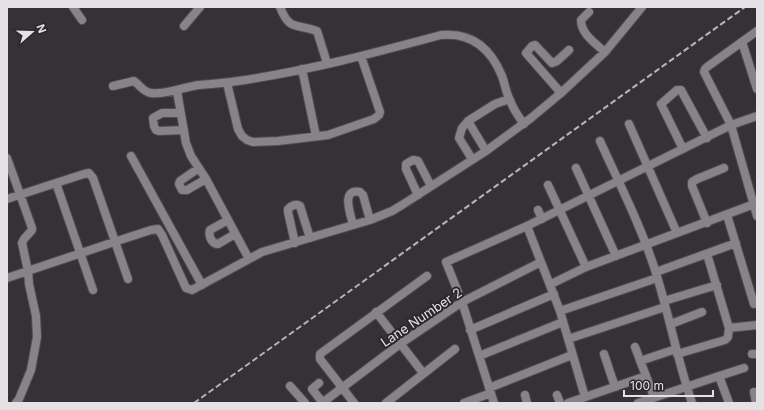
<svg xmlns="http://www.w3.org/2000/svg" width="764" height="410" font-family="Inter,sans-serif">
<rect width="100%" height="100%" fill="#353136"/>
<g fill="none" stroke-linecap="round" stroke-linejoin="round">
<!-- minor casing -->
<g stroke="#504d51" stroke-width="10">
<path id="minor" d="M 73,7 L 82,20
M 280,7 C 290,32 296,23 317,31 L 327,63
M 589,12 L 581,20 C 581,34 595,43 605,52
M 184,26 L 200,7
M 757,31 L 707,67 L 705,69 L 704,72 L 731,125 L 757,216
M 742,42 L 757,89
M 302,69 L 316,136
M 227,83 L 238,129 L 242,136 L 247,140 L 253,142 L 278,141 L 328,135 L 374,119 L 379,115 L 380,112 L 361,56
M 113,86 L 134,81 C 140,85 143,92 151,93 C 167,95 183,87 199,85 C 212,84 225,83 238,81 C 307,71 374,53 441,35 C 472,32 491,49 502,76 C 505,84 506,93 510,100 C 513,109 518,116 524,124
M 177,91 L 186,143 L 191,156 L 206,179 L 249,259
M 561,93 L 526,53 L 532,46 L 535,45 L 552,63 L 557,61 L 569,50
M 180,113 L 162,113 L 153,118 L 154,126 L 156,130 L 159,131 L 184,130
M 468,121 L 495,104 L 509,99
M 629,124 L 677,233
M 600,141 C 619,183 641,226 655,270 C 669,314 677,359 692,403
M 683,149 L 661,104 L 677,90 L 681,90 L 707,138
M 131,156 L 202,285
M 7,158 L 32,228 L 32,230 L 24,239 L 22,243 L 28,271 L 29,284 L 36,316 L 37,337 L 31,370 L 19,399 L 16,403
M 472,159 L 459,138 L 462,128 L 468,121 L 486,151
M 199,168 L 180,181 L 179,184 L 182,190 L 187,190 L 206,179
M 576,168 L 616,256
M 548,185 L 586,267
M 418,195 L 406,169 L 406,164 L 413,160 L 418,161 L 431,186
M 7,199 L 56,183
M 538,210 L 542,219
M 727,215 L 754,304
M 228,220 L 210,230 C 208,236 212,244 218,244 L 235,234
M 707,223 L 692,186 L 692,182 L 697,179 L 724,168
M 353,225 C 351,215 340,188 360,192 L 363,195 L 370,220
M 527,226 L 560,311 L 585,397
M 295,243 L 288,212 L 288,209 C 291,206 296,203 300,206 L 310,238
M 656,272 L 736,243
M 7,278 L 114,242 L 151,230 L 158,229 L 162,235 L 186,288 L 192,290 L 262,252 L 370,220 L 392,211 L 402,205 L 486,151 L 531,118 L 561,93 L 605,52 L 642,7
M 551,284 L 586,267 L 757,203
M 93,290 L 56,183 L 84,174 L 89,173 L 93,178 L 128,279
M 664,301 L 717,285
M 560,311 L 657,278
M 376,312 L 423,373
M 671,324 L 702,312
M 729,328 L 757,325
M 470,330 L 554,294
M 568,339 L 665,307
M 635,347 L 654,397
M 604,354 L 615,387
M 677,354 L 725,340 L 728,337 L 729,328 L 707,254
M 752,354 L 757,354
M 479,356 L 563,322
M 640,361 L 676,349
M 719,376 L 744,368
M 319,383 L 312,389 L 323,403
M 290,386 L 305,403
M 489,388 L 572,355
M 754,392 L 756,403
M 525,395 L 527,403
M 557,395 L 560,403
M 322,403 L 400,344 L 462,302 L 541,262
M 354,403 L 320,359 L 320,354 L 427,276
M 386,403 L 455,349
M 464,403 L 491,393
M 494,403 L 462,302 L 446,262 L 527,226 L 731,125 L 757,116
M 568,403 L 646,376
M 638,403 L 719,376 L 729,403"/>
</g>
<!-- minor -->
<use href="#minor" stroke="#878388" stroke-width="8"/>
<!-- rail -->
<path stroke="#b7b4b8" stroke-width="2" stroke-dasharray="6 3" stroke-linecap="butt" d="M 194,403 L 745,7"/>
</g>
<g text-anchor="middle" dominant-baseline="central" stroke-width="4" stroke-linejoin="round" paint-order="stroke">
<!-- street labels -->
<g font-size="13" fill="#e4e2e5" stroke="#2b272c">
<text transform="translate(421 317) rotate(-34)">Lane Number 2</text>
</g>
</g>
<!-- border -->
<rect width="764" height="410" fill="none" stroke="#e4e2e5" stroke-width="16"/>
<!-- north arrow -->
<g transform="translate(32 32) rotate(70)" stroke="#2b272c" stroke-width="3" paint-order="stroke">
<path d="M0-3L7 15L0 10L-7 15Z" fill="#e4e2e5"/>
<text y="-6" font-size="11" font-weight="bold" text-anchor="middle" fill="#e4e2e5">N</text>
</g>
<!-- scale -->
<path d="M624 390v6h89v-6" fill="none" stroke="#e4e2e5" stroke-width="2"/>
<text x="630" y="390" font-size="12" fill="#e4e2e5" stroke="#2b272c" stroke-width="3" paint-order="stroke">100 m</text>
</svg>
